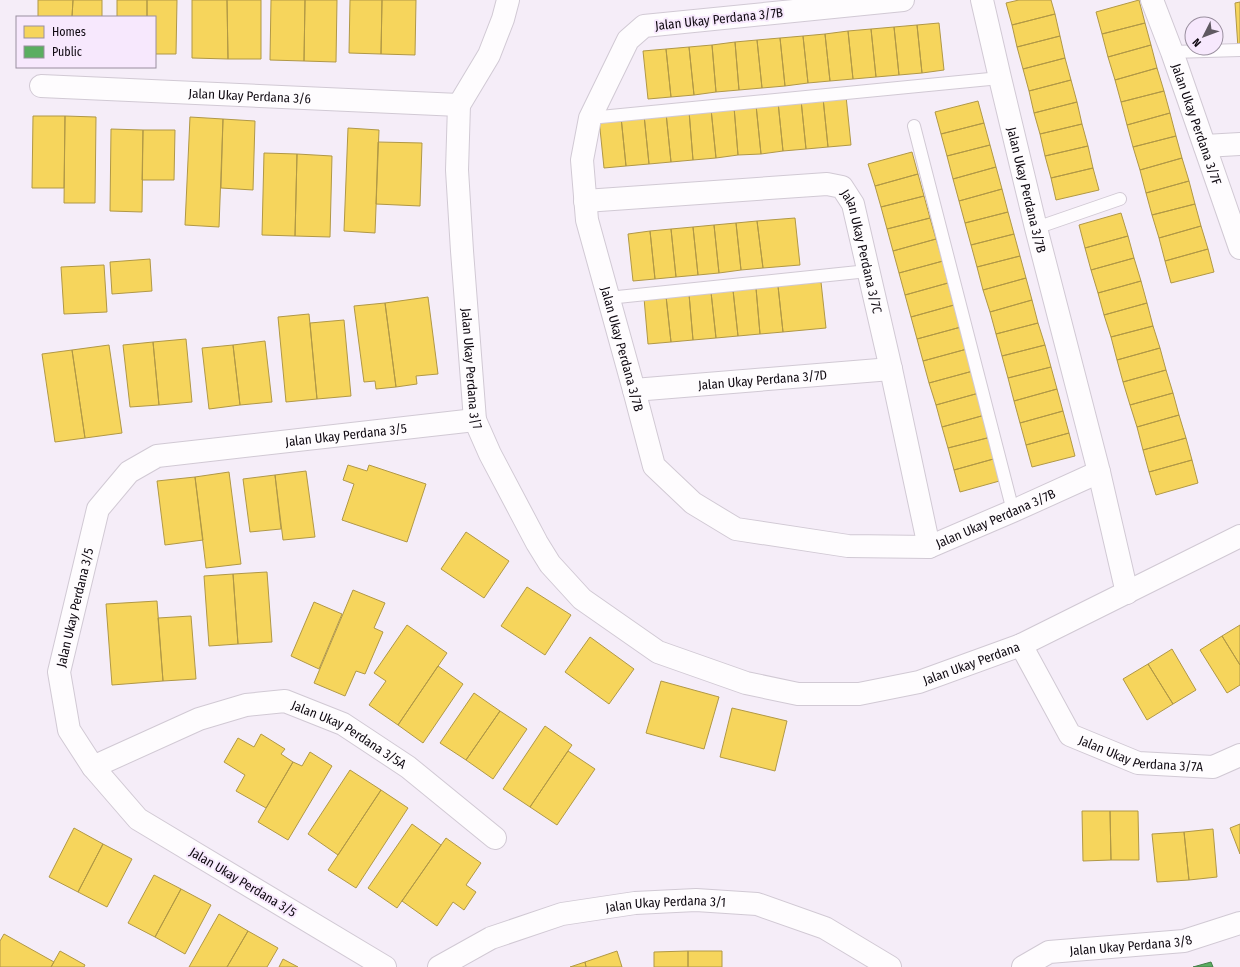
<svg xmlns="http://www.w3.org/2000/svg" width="1240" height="967" font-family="'Fira Sans Condensed',sans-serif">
<rect width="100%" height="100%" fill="#f5edf8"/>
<!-- homes -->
<path fill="#f6d55c" stroke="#b19846" d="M 38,0 L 73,0 L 72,17 L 38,17 Z
M 73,0 L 102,0 L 102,17 L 72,17 Z
M 117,0 L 147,0 L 147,17 L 117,17 Z
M 147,0 L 177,0 L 176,54 L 155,54 L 155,17 L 147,17 Z
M 192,0 L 227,0 L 228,59 L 192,58 Z
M 227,0 L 261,0 L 261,59 L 228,59 Z
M 271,0 L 305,0 L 304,61 L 270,60 Z
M 305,0 L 337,0 L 336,62 L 304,61 Z
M 350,0 L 382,0 L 381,54 L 349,53 Z
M 382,0 L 416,0 L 415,55 L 381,54 Z
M 1019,0 L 1051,0 L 1055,14 L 1012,25 L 1006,3 Z
M 1139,0 L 1145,23 L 1102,34 L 1096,12 Z
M 1240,2 L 1240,48 L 1238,48 L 1235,3 Z
M 1055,14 L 1060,36 L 1017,47 L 1012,25 Z
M 939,23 L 944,70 L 922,73 L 917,25 Z
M 1145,23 L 1151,45 L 1108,57 L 1102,34 Z
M 917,25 L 922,73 L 899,75 L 894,27 Z
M 894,27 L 899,75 L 876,77 L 871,29 Z
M 871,29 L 876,77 L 853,79 L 848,31 Z
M 848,31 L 853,79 L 830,81 L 825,34 Z
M 825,34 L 830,81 L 808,83 L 803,36 Z
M 803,36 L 808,83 L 785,86 L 780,38 Z
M 1060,36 L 1065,58 L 1023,69 L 1017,47 Z
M 780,38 L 785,86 L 762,88 L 757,40 Z
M 757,40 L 762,88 L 739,90 L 735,42 Z
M 735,42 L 739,90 L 716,92 L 712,45 Z
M 712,45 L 716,92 L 694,95 L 689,47 Z
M 1151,45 L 1157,68 L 1115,80 L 1108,57 Z
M 689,47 L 694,95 L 671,97 L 666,49 Z
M 666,49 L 671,97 L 648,99 L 643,51 Z
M 1065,58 L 1071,80 L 1029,91 L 1023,69 Z
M 1157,68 L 1164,91 L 1121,102 L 1115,80 Z
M 1071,80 L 1077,102 L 1034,113 L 1029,91 Z
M 1164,91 L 1170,113 L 1127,125 L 1121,102 Z
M 846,96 L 851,145 L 828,147 L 823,98 Z
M 823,98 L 828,147 L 806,149 L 801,100 Z
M 801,100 L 806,149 L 783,151 L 778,102 Z
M 978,101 L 984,123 L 941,134 L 935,112 Z
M 778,102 L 783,151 L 761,154 L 756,105 Z
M 1077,102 L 1082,124 L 1040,134 L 1034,113 Z
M 756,105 L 761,154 L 738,155 L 734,107 Z
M 734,107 L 738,155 L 716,158 L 711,109 Z
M 711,109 L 716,158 L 693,160 L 689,111 Z
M 689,111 L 693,160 L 671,162 L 666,113 Z
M 666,113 L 671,162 L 649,164 L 644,115 Z
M 1170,113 L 1176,136 L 1133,147 L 1127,125 Z
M 644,115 L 649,164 L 626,166 L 621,117 Z
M 33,116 L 65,116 L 64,188 L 32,188 Z
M 65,116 L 96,117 L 95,203 L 64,203 Z
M 190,117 L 223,119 L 219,227 L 185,225 Z
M 621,117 L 626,166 L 604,168 L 599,119 Z
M 223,119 L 255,121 L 253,190 L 221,188 Z
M 984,123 L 990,145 L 947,156 L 941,134 Z
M 1082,124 L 1088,146 L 1045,156 L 1040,134 Z
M 348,128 L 379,130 L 375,233 L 344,231 Z
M 111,129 L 143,130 L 142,212 L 110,211 Z
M 143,130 L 175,130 L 174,180 L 142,180 Z
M 1176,136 L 1182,158 L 1140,170 L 1133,147 Z
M 378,142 L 422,143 L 420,206 L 376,204 Z
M 990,145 L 996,167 L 953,179 L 947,156 Z
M 1088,146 L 1093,168 L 1051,178 L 1045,156 Z
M 912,152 L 918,174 L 875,186 L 868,164 Z
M 264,153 L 297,154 L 295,236 L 262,235 Z
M 297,154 L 332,156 L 330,237 L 295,236 Z
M 1182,158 L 1189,181 L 1146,193 L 1140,170 Z
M 996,167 L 1002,189 L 959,201 L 953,179 Z
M 1093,168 L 1099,190 L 1056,200 L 1051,178 Z
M 918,174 L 924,196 L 881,207 L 875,186 Z
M 1189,181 L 1195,204 L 1152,215 L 1146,193 Z
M 1002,189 L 1008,212 L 965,223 L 959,201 Z
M 924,196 L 930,218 L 887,229 L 881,207 Z
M 1195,204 L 1201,226 L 1159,238 L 1152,215 Z
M 1008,212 L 1014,234 L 971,245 L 965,223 Z
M 1121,213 L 1128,236 L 1085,248 L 1079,225 Z
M 795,218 L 800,265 L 763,268 L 757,221 Z
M 930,218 L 936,239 L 893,251 L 887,229 Z
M 757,221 L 763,268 L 741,270 L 736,223 Z
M 736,223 L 741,270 L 719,273 L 714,225 Z
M 714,225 L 719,273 L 698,275 L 693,227 Z
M 1201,226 L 1208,249 L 1165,261 L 1159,238 Z
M 693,227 L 698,275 L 676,277 L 671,229 Z
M 671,229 L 676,277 L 655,279 L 650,231 Z
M 650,231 L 655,279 L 633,281 L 628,234 Z
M 1014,234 L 1020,256 L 977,267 L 971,245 Z
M 1128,236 L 1134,258 L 1091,270 L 1085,248 Z
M 936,239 L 943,261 L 899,273 L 893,251 Z
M 1208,249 L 1214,272 L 1171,283 L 1165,261 Z
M 1020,256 L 1026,278 L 983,290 L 977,267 Z
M 1134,258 L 1141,281 L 1098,293 L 1091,270 Z
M 150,259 L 152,291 L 112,294 L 110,262 Z
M 943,261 L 948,283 L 905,295 L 899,273 Z
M 104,265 L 107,312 L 64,314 L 61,267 Z
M 1026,278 L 1032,300 L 990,312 L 983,290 Z
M 1141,281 L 1147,303 L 1104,315 L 1098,293 Z
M 821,282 L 826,328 L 783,332 L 778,286 Z
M 948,283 L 954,305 L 911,317 L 905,295 Z
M 778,286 L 783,332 L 760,334 L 756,288 Z
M 756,288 L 760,334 L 738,336 L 733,290 Z
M 733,290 L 738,336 L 716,338 L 711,292 Z
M 711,292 L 716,338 L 693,340 L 689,294 Z
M 689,294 L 693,340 L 671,342 L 666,296 Z
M 666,296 L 671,342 L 648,344 L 644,298 Z
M 428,297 L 438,374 L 416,376 L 417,384 L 396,387 L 385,303 Z
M 1032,300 L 1038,323 L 996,334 L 990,312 Z
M 385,303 L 396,387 L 376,389 L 375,381 L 364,382 L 354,306 Z
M 1147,303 L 1153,326 L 1111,337 L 1104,315 Z
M 954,305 L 961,327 L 917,339 L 911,317 Z
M 309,314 L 317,399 L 286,402 L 278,317 Z
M 344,320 L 351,396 L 317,399 L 310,323 Z
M 1038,323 L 1045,345 L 1002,356 L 996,334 Z
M 1153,326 L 1160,348 L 1117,360 L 1111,337 Z
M 961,327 L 967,349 L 923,361 L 917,339 Z
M 186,339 L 192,402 L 159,405 L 153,342 Z
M 265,341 L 272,402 L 240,405 L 233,345 Z
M 153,342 L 159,405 L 130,407 L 123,345 Z
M 109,345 L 122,433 L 85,438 L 72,350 Z
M 233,345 L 240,405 L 209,409 L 202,348 Z
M 1045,345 L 1051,367 L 1008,378 L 1002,356 Z
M 1160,348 L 1166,370 L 1123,382 L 1117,360 Z
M 967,349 L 973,371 L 929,383 L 923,361 Z
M 72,350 L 85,438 L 55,442 L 42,354 Z
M 1051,367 L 1057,389 L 1014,401 L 1008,378 Z
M 1166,370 L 1173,393 L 1130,405 L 1123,382 Z
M 973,371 L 979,393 L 936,405 L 929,383 Z
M 1057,389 L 1063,411 L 1020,423 L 1014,401 Z
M 979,393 L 985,415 L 942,427 L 936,405 Z
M 1173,393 L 1179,415 L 1137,427 L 1130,405 Z
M 1063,411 L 1069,433 L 1026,445 L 1020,423 Z
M 985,415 L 991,437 L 948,448 L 942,427 Z
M 1179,415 L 1186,438 L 1143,450 L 1137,427 Z
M 1069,433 L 1075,456 L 1032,467 L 1026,445 Z
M 991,437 L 997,458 L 954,470 L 948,448 Z
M 1186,438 L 1192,460 L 1149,472 L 1143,450 Z
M 997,458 L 1003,480 L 960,492 L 954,470 Z
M 1192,460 L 1198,483 L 1156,495 L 1149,472 Z
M 348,465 L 367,471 L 369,465 L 426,484 L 407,542 L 342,520 L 354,484 L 343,480 Z
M 306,471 L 315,537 L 283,540 L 275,475 Z
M 229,472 L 241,564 L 206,568 L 195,477 Z
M 275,475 L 281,529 L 250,532 L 243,479 Z
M 195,477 L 203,540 L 165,545 L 157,481 Z
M 466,532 L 509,561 L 484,598 L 441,569 Z
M 267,572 L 272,642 L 238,644 L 233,574 Z
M 233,574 L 238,644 L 209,646 L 204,576 Z
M 527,587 L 571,615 L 545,655 L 501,626 Z
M 353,590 L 385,603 L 374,628 L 383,632 L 365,674 L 356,671 L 345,696 L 314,683 Z
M 157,601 L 163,681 L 112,685 L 106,604 Z
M 314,602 L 342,614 L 319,669 L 291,656 Z
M 191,616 L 196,679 L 163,681 L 158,618 Z
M 407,625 L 447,653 L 398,725 L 369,705 L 386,681 L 374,673 Z
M 1240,625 L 1240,665 L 1222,636 Z
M 1222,636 L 1240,665 L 1240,685 L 1227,693 L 1200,650 Z
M 590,637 L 634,669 L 609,704 L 565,672 Z
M 1172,649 L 1196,690 L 1173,704 L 1148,664 Z
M 1148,664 L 1173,704 L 1147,720 L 1123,679 Z
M 438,666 L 463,684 L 423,743 L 398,725 Z
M 661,681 L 719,697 L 704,749 L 646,733 Z
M 474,693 L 500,711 L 466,760 L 440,743 Z
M 732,708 L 787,721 L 775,771 L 720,757 Z
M 500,711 L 527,729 L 493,779 L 466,760 Z
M 545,726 L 572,745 L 530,807 L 503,789 Z
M 261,734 L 285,749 L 281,754 L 293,762 L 266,808 L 236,791 L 245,775 L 224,762 L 238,738 L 254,747 Z
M 568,751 L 595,769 L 557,825 L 530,807 Z
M 310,752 L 332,766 L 288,840 L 258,822 L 293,762 L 302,766 Z
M 350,770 L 381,790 L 338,855 L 308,834 Z
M 381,790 L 408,808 L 356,888 L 328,870 Z
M 1082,811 L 1110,811 L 1111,860 L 1083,861 Z
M 1110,811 L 1138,811 L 1139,860 L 1111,860 Z
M 412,824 L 441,845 L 397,908 L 368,888 Z
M 1240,824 L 1240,854 L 1230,828 Z
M 74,828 L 103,844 L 78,892 L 49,877 Z
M 1213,829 L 1217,877 L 1189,880 L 1184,832 Z
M 1184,832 L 1189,880 L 1157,882 L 1152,834 Z
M 446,838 L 481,863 L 466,885 L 476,892 L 464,910 L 453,902 L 437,926 L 402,901 Z
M 103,844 L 132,859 L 107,907 L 78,892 Z
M 154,875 L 181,889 L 155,937 L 128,923 Z
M 181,889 L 211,905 L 185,954 L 155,937 Z
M 219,914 L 248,931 L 227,967 L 189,967 Z
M 248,931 L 278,948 L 267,967 L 227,967 Z
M 4,934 L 54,962 L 51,967 L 0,967 L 0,941 Z
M 60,951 L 85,965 L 84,967 L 51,967 Z
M 617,951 L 622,967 L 586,967 L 585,962 Z
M 688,951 L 688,967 L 654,967 L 654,952 Z
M 688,951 L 722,951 L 722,967 L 688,967 Z
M 283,959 L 298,967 L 279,967 Z
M 585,962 L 586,967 L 570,967 Z"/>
<!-- public -->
<path fill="#5aae61" stroke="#447c49" d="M 1211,962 L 1213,967 L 1193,967 Z"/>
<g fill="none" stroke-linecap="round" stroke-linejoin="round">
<!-- lane casing -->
<g stroke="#d1c9d4" stroke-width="14">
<path id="lane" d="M 1172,52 L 1240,50
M 590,118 L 1000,78
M 914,126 L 1013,511
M 1036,228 L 1120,199
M 608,298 L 868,271"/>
</g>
<!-- street casing -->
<g stroke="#d1c9d4" stroke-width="24">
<g id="street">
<path id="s1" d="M 508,0 L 503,19 L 489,55 L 459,105 L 457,170 L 462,251 L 475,420 L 490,454 L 537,543 L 550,564 L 582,599 L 658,652 L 746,683 L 798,694 L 859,694 L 919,682 L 1021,645 L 1240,536"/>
<path id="s2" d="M 903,0 L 644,26 L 628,40 L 590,118 L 582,160 L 587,220 L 634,390 L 654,466 L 693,503 L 736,529 L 848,546 L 929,547 L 1013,511 L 1099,472"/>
<path id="s3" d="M 982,0 L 1000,78 L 1036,228 L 1099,472 L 1127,593"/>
<path id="s4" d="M 1152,0 L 1172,52 L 1240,248"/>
<path id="s5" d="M 41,86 L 459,105"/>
<path d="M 1205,146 L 1240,144"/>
<path id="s6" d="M 585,201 L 827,184 L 842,187 L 853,204 L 891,369 L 929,547"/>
<path id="s7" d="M 634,390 L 891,369"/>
<path id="s8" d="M 1021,645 L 1070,735 L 1138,763 L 1213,767 L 1240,755"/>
<path id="s9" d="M 93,767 L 199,719 L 246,705 L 285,701 L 343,724 L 408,767 L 495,838"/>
<path id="s10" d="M 385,967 L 138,819 L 93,767 L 69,730 L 59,672 L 98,509 L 129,472 L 157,456 L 475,420"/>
<path id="s11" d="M 439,967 L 491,938 L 562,914 L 635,903 L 696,900 L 757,904 L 825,928 L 890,967"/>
<path id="s12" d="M 1023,967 L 1049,952 L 1184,941 L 1240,923"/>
</g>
</g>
<!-- lane -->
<use href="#lane" stroke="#fefcfe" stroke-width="12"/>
<!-- street -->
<use href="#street" stroke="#fefcfe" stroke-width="22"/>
</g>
<g text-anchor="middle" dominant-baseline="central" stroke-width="4" stroke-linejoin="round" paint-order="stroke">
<!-- street labels -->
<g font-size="13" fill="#0f0911" stroke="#f7e8fd">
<text transform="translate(719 19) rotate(-6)">Jalan Ukay Perdana 3/7B</text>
<text stroke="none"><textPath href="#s5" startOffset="209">Jalan Ukay Perdana 3/6</textPath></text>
<text stroke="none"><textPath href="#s4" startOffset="132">Jalan Ukay Perdana 3/7F</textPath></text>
<text stroke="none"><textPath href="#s3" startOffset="195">Jalan Ukay Perdana 3/7B</textPath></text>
<text stroke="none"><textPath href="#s6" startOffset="326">Jalan Ukay Perdana 3/7C</textPath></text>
<text stroke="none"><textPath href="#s2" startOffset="605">Jalan Ukay Perdana 3/7B</textPath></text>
<text stroke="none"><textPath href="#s1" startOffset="381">Jalan Ukay Perdana 3/7</textPath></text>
<text stroke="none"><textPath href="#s7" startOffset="129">Jalan Ukay Perdana 3/7D</textPath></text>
<text stroke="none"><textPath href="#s10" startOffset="898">Jalan Ukay Perdana 3/5</textPath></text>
<text stroke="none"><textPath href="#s2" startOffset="1097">Jalan Ukay Perdana 3/7B</textPath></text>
<text stroke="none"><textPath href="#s10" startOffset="526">Jalan Ukay Perdana 3/5</textPath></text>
<text stroke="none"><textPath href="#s1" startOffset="1059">Jalan Ukay Perdana</textPath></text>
<text stroke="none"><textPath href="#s9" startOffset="277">Jalan Ukay Perdana 3/5A</textPath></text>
<text stroke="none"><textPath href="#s8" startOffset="177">Jalan Ukay Perdana 3/7A</textPath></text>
<text transform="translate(243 882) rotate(31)">Jalan Ukay Perdana 3/5</text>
<text stroke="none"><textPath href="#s11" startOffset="239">Jalan Ukay Perdana 3/1</textPath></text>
<text stroke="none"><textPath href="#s12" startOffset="112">Jalan Ukay Perdana 3/8</textPath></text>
</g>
</g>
<!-- legend -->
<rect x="16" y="16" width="140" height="52" fill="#f7e8fd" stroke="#9a8f9f"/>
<rect x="24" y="26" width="20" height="12" fill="#f6d55c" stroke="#9a8f9f"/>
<text x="52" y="36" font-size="12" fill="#0f0911">Homes</text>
<rect x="24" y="46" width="20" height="12" fill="#5aae61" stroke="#9a8f9f"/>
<text x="52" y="56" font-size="12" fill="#0f0911">Public</text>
<!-- north arrow -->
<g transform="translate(1204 36) rotate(228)"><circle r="19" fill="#f7e8fd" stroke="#9a8f9f"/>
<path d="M0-3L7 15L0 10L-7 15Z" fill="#605962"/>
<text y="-6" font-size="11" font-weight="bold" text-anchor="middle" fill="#0f0911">N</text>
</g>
</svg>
